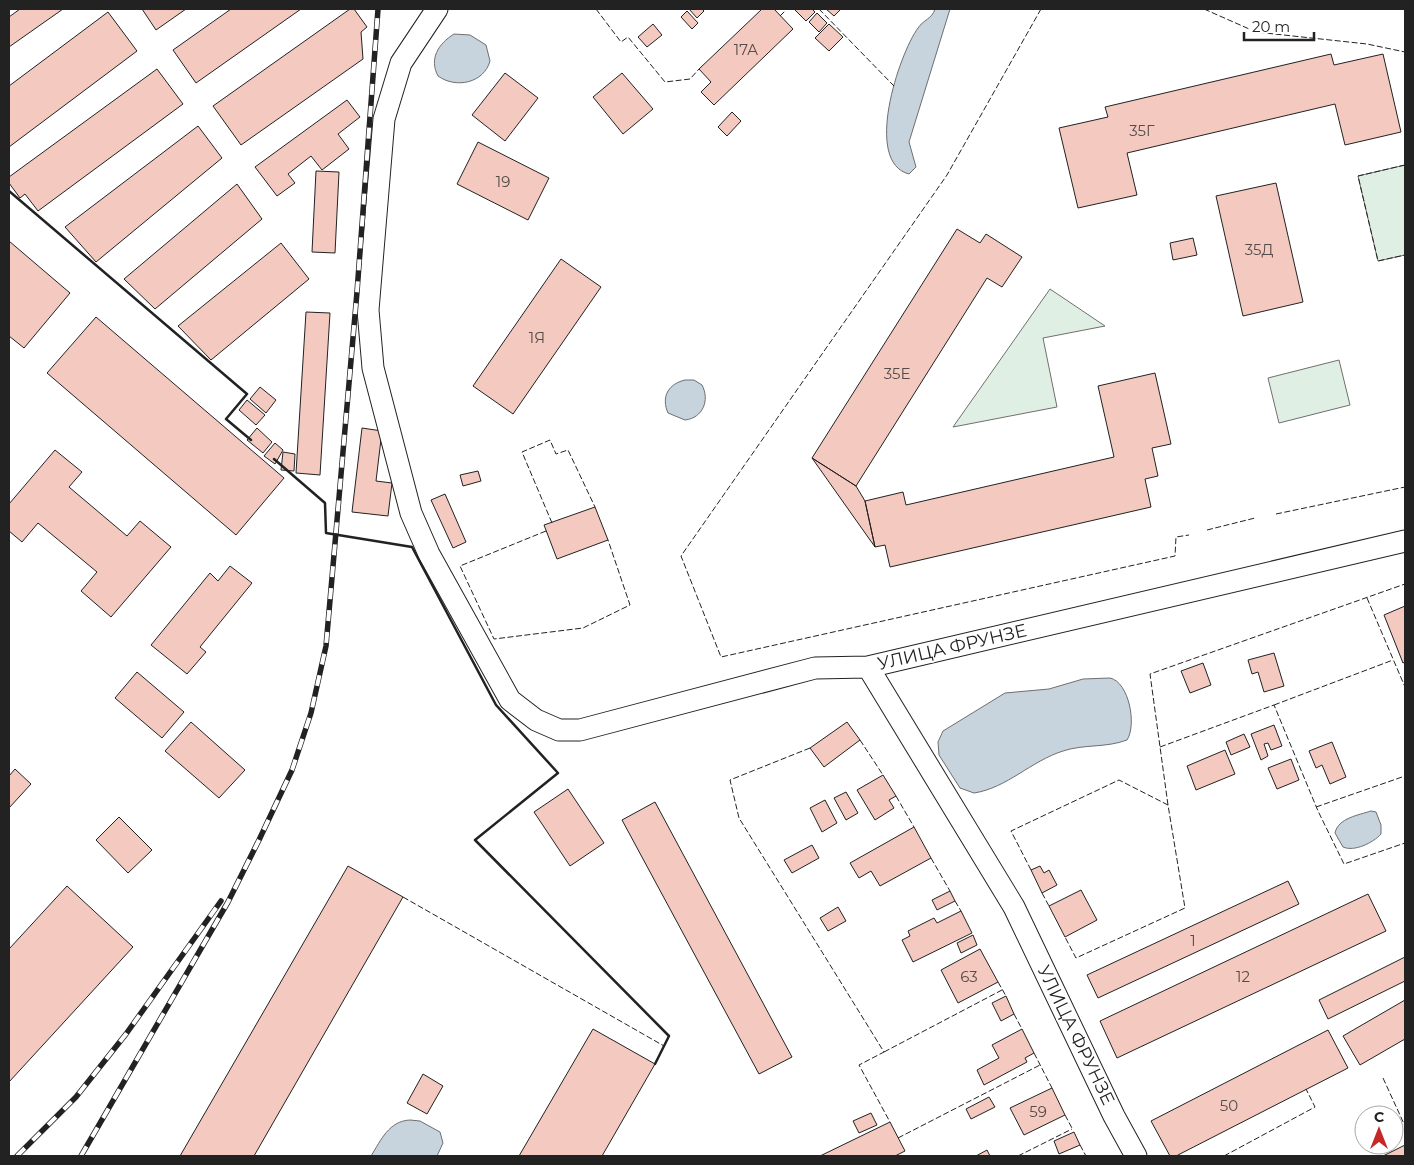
<svg xmlns="http://www.w3.org/2000/svg" width="1414" height="1165" font-family="Montserrat,sans-serif">
<rect width="100%" height="100%" fill="#fff"/>
<!-- green -->
<path fill="#e0efe3" stroke="#6f6f6f" d="M 1405,165 L 1405,255 L 1378,261 L 1358,176 Z
M 1050,289 L 1105,326 L 1043,338 L 1057,407 L 953,427 Z
M 1339,360 L 1350,405 L 1279,423 L 1268,378 Z"/>
<!-- water -->
<path fill="#c7d3dd" stroke="#6f6f6f" d="M 935,9 L 950,9 L 909,142 L 916,167 L 909,174 C 863,162 899,54 918,28 C 923,20 932,19 935,9 Z
M 454,34 L 470,35 L 486,45 L 490,61 C 484,83 456,89 438,76 C 429,59 438,44 454,34 Z
M 685,380 L 694,380 L 702,385 C 710,400 703,418 685,420 L 668,413 C 661,397 668,384 685,380 Z
M 1110,678 C 1129,682 1137,725 1127,740 C 1106,748 1084,744 1063,751 C 1031,761 1007,788 974,793 L 960,788 L 939,755 L 938,742 L 943,731 L 1005,693 L 1049,689 L 1083,679 Z
M 1371,811 L 1376,812 L 1381,825 L 1381,834 C 1373,843 1354,852 1343,847 L 1335,833 C 1338,818 1359,815 1371,811 Z
M 410,1120 L 420,1121 L 440,1132 L 443,1143 L 437,1156 L 371,1156 C 381,1140 389,1121 410,1120 Z"/>
<!-- building -->
<path fill="#f3c9c0" stroke="#222" d="M 20,9 L 63,9 L 9,47 L 9,17 Z
M 142,9 L 186,9 L 156,30 Z
M 231,9 L 301,9 L 196,83 L 173,50 Z
M 350,9 L 354,9 L 367,27 L 361,32 L 363,59 L 241,145 L 213,106 Z
M 689,9 L 702,9 L 704,11 L 697,18 Z
M 762,9 L 774,9 L 793,29 L 714,105 L 701,92 L 711,82 L 699,69 Z
M 794,9 L 812,9 L 815,12 L 806,21 Z
M 826,9 L 841,9 L 834,16 Z
M 687,11 L 698,23 L 692,29 L 681,17 Z
M 108,12 L 137,51 L 9,147 L 9,86 Z
M 817,13 L 827,23 L 819,32 L 809,22 Z
M 653,24 L 662,35 L 647,47 L 638,37 Z
M 829,24 L 843,37 L 829,51 L 815,38 Z
M 1331,54 L 1334,65 L 1383,54 L 1401,132 L 1345,145 L 1335,104 L 1127,153 L 1137,195 L 1078,208 L 1059,128 L 1108,117 L 1105,107 Z
M 157,69 L 183,104 L 38,211 L 25,194 L 20,198 L 9,183 L 9,177 Z
M 505,73 L 538,98 L 505,141 L 472,115 Z
M 622,73 L 653,109 L 623,134 L 593,97 Z
M 347,100 L 360,117 L 338,134 L 349,149 L 322,170 L 311,156 L 288,174 L 295,183 L 277,196 L 255,167 Z
M 732,112 L 741,121 L 727,136 L 718,127 Z
M 198,126 L 222,158 L 96,262 L 65,227 Z
M 478,142 L 549,178 L 528,220 L 457,184 Z
M 316,171 L 339,172 L 335,253 L 312,252 Z
M 1276,183 L 1303,302 L 1243,316 L 1216,196 Z
M 237,184 L 262,219 L 155,309 L 124,279 Z
M 957,229 L 980,243 L 986,234 L 1022,257 L 1002,287 L 987,278 L 856,486 L 812,458 Z
M 1193,238 L 1197,255 L 1173,260 L 1170,243 Z
M 9,241 L 70,293 L 24,348 L 9,336 Z
M 281,243 L 309,279 L 211,360 L 178,326 Z
M 561,259 L 601,287 L 513,414 L 473,386 Z
M 306,312 L 330,313 L 320,475 L 296,473 Z
M 96,317 L 284,478 L 236,535 L 47,373 Z
M 1155,373 L 1171,444 L 1152,448 L 1158,476 L 1145,479 L 1151,507 L 890,567 L 885,545 L 875,547 L 865,501 L 903,492 L 906,505 L 1114,457 L 1098,386 Z
M 260,387 L 276,400 L 266,413 L 250,399 Z
M 247,400 L 265,415 L 256,425 L 239,410 Z
M 257,428 L 272,442 L 263,453 L 247,440 Z
M 362,428 L 382,431 L 376,481 L 392,483 L 388,516 L 352,512 Z
M 275,443 L 283,450 L 275,464 L 264,456 Z
M 55,450 L 82,472 L 69,487 L 127,536 L 140,521 L 171,547 L 111,617 L 81,591 L 97,572 L 38,523 L 22,542 L 9,531 L 9,504 Z
M 283,452 L 295,454 L 294,471 L 281,470 Z
M 812,458 L 856,486 L 865,501 L 875,547 Z
M 478,471 L 481,481 L 463,486 L 460,475 Z
M 445,494 L 466,542 L 453,548 L 431,500 Z
M 595,507 L 608,540 L 557,559 L 544,525 Z
M 230,566 L 252,583 L 200,647 L 206,652 L 187,674 L 151,645 L 210,573 L 218,581 Z
M 1405,606 L 1405,662 L 1403,663 L 1384,615 Z
M 1274,653 L 1284,686 L 1264,692 L 1258,672 L 1252,674 L 1248,660 Z
M 1203,663 L 1211,685 L 1190,693 L 1181,671 Z
M 137,672 L 184,712 L 162,738 L 115,698 Z
M 191,722 L 245,770 L 219,798 L 165,751 Z
M 847,722 L 860,740 L 824,767 L 810,748 Z
M 1274,725 L 1282,746 L 1271,750 L 1268,743 L 1264,744 L 1268,756 L 1261,760 L 1251,734 Z
M 1244,734 L 1250,747 L 1231,755 L 1226,742 Z
M 1332,742 L 1346,777 L 1330,784 L 1322,765 L 1316,768 L 1309,751 Z
M 1225,750 L 1235,774 L 1196,790 L 1187,766 Z
M 1291,759 L 1299,780 L 1277,789 L 1268,768 Z
M 15,769 L 31,784 L 9,808 L 9,776 Z
M 883,775 L 896,796 L 889,800 L 894,808 L 875,820 L 857,790 Z
M 568,789 L 604,843 L 570,866 L 534,812 Z
M 846,792 L 858,813 L 846,820 L 834,798 Z
M 825,800 L 837,823 L 822,832 L 810,808 Z
M 655,802 L 792,1057 L 759,1074 L 622,820 Z
M 119,817 L 152,850 L 128,873 L 96,840 Z
M 914,827 L 931,858 L 880,886 L 871,871 L 859,878 L 850,863 Z
M 812,845 L 819,858 L 792,873 L 784,860 Z
M 348,866 L 403,897 L 254,1156 L 180,1156 Z
M 1040,866 L 1044,873 L 1049,870 L 1057,885 L 1042,893 L 1031,870 Z
M 1288,881 L 1299,904 L 1098,998 L 1087,975 Z
M 67,886 L 133,947 L 9,1082 L 9,949 Z
M 1081,890 L 1097,920 L 1065,937 L 1049,906 Z
M 950,891 L 955,901 L 937,910 L 932,900 Z
M 1368,894 L 1386,931 L 1117,1058 L 1100,1021 Z
M 838,907 L 846,921 L 828,931 L 820,918 Z
M 961,911 L 972,933 L 913,962 L 902,940 L 910,936 L 908,931 L 934,918 L 937,923 Z
M 973,935 L 977,945 L 961,953 L 957,943 Z
M 980,949 L 998,982 L 958,1003 L 941,970 Z
M 1405,957 L 1405,981 L 1328,1019 L 1319,1000 Z
M 1006,996 L 1014,1014 L 1001,1021 L 992,1003 Z
M 1405,1000 L 1405,1039 L 1360,1065 L 1343,1036 Z
M 593,1029 L 655,1064 L 602,1156 L 519,1156 Z
M 1022,1029 L 1034,1053 L 1025,1058 L 1027,1062 L 984,1085 L 977,1070 L 999,1058 L 992,1045 Z
M 1328,1030 L 1348,1068 L 1176,1156 L 1170,1156 L 1151,1121 Z
M 423,1074 L 443,1086 L 427,1114 L 407,1103 Z
M 1052,1088 L 1065,1115 L 1024,1135 L 1010,1108 Z
M 989,1097 L 995,1107 L 971,1119 L 966,1109 Z
M 871,1113 L 877,1125 L 859,1133 L 853,1121 Z
M 890,1122 L 905,1151 L 895,1156 L 820,1156 Z
M 1074,1132 L 1080,1145 L 1059,1154 L 1054,1141 Z
M 1405,1145 L 1405,1156 L 1383,1156 Z
M 987,1150 L 990,1156 L 976,1156 Z"/>
<g fill="none" stroke-linecap="round" stroke-linejoin="round">
<!-- minor casing -->
<g stroke="#222" stroke-width="23">
<path id="minor" d="M 437,9 L 401,63 L 384,119 L 368,310 L 373,368 L 411,513 L 429,554 L 510,700 L 536,720 L 559,730 L 580,730 L 815,668 L 868,667 L 1405,541
M 868,667 L 1014,907 L 1114,1116 L 1136,1156"/>
</g>
<!-- minor -->
<use href="#minor" stroke="#fff" stroke-width="21"/>
<!-- rail casing -->
<g stroke="#222" stroke-width="5.5">
<path id="rail" d="M 17,1156 L 76,1097 L 126,1034 L 221,901
M 81,1156 L 228,902 L 259,840 L 292,770 L 311,713 L 326,646 L 357,292 L 378,9"/>
</g>
<!-- rail -->
<use href="#rail" stroke="#fff" stroke-width="4" stroke-dasharray="11" stroke-linecap="butt"/>
<!-- fence -->
<path stroke="#222" stroke-width="1" stroke-dasharray="6 2.5" stroke-linecap="butt" d="M 596,9 L 621,42 L 628,37 L 665,82 L 690,79 L 699,69
M 819,9 L 894,86
M 1041,9 L 947,175 L 681,556 L 721,657 L 1175,556 L 1176,537 L 1189,535
M 1204,9 L 1256,32 L 1367,44 L 1405,52
M 780,16 L 787,9
M 1405,165 L 1358,176 L 1378,261 L 1405,255
M 1276,514 L 1405,487
M 552,523 L 522,452 L 550,440 L 556,454 L 568,450 L 595,507
M 1207,530 L 1255,518
M 546,531 L 460,566 L 494,639 L 583,628 L 630,605 L 608,540
M 1367,598 L 1405,687
M 1274,705 L 1393,660
M 860,740 L 883,775
M 1160,747 L 1274,705 L 1318,811 L 1344,864 L 1405,843
M 810,748 L 730,780 L 739,818 L 884,1052 L 859,1065 L 890,1122
M 896,796 L 914,827
M 1168,805 L 1150,674 L 1405,584
M 1316,807 L 1405,776
M 931,858 L 950,891
M 1031,870 L 1011,831 L 1119,780 L 1168,805 L 1185,908 L 1076,958 L 1065,937
M 1042,893 L 1049,906
M 403,897 L 664,1046
M 955,901 L 961,911
M 998,982 L 1006,996
M 1014,1014 L 1022,1029
M 884,1052 L 1002,990
M 1034,1053 L 1052,1088
M 1383,1078 L 1405,1126
M 1065,1115 L 1073,1130
M 898,1138 L 1040,1065
M 1080,1145 L 1086,1156
M 1018,1156 L 1072,1129
M 1224,1156 L 1315,1107 L 1306,1089"/>
<!-- wall -->
<path stroke="#222" stroke-width="2.5" d="M 9,191 L 247,394 L 226,419 L 251,440
M 274,459 L 325,503 L 326,533 L 412,547 L 496,705 L 558,773 L 475,840 L 669,1036 L 655,1064"/>
</g>
<g text-anchor="middle" dominant-baseline="central" stroke-width="4" stroke-linejoin="round" paint-order="stroke">
<!-- number labels -->
<g font-size="15" fill="#564c4a">
<text x="746" y="49">17А</text>
<text x="1142" y="130">35Г</text>
<text x="503" y="181">19</text>
<text x="1259" y="249">35Д</text>
<text x="537" y="337">1Я</text>
<text x="897" y="373">35Е</text>
<text x="1193" y="940">1</text>
<text x="969" y="976">63</text>
<text x="1243" y="976">12</text>
<text x="1229" y="1105">50</text>
<text x="1038" y="1111">59</text>
</g>
<!-- street labels -->
<g font-size="18" fill="#222" stroke="#fff">
<text transform="translate(952 647) rotate(-13)">УЛИЦА ФРУНЗЕ</text>
<text transform="translate(1076 1035) rotate(64)">УЛИЦА ФРУНЗЕ</text>
</g>
</g>
<!-- border -->
<rect width="1414" height="1165" fill="none" stroke="#222222" stroke-width="20"/>
<!-- north arrow -->
<g transform="translate(1379 1130)"><circle r="24" fill="#ffffff" stroke="#a7a7a7"/>
<path d="M0-4L9 19L0 12L-9 19Z" fill="#c62828"/>
<text y="-8" font-size="14" font-weight="bold" text-anchor="middle" fill="#222222">С</text>
</g>
<!-- scale -->
<path d="M1244 32v8h70v-8" fill="none" stroke="#222222" stroke-width="2.5"/>
<text x="1252" y="32" font-size="15" fill="#222222" stroke="#ffffff" stroke-width="4" paint-order="stroke">20 m</text>
</svg>
